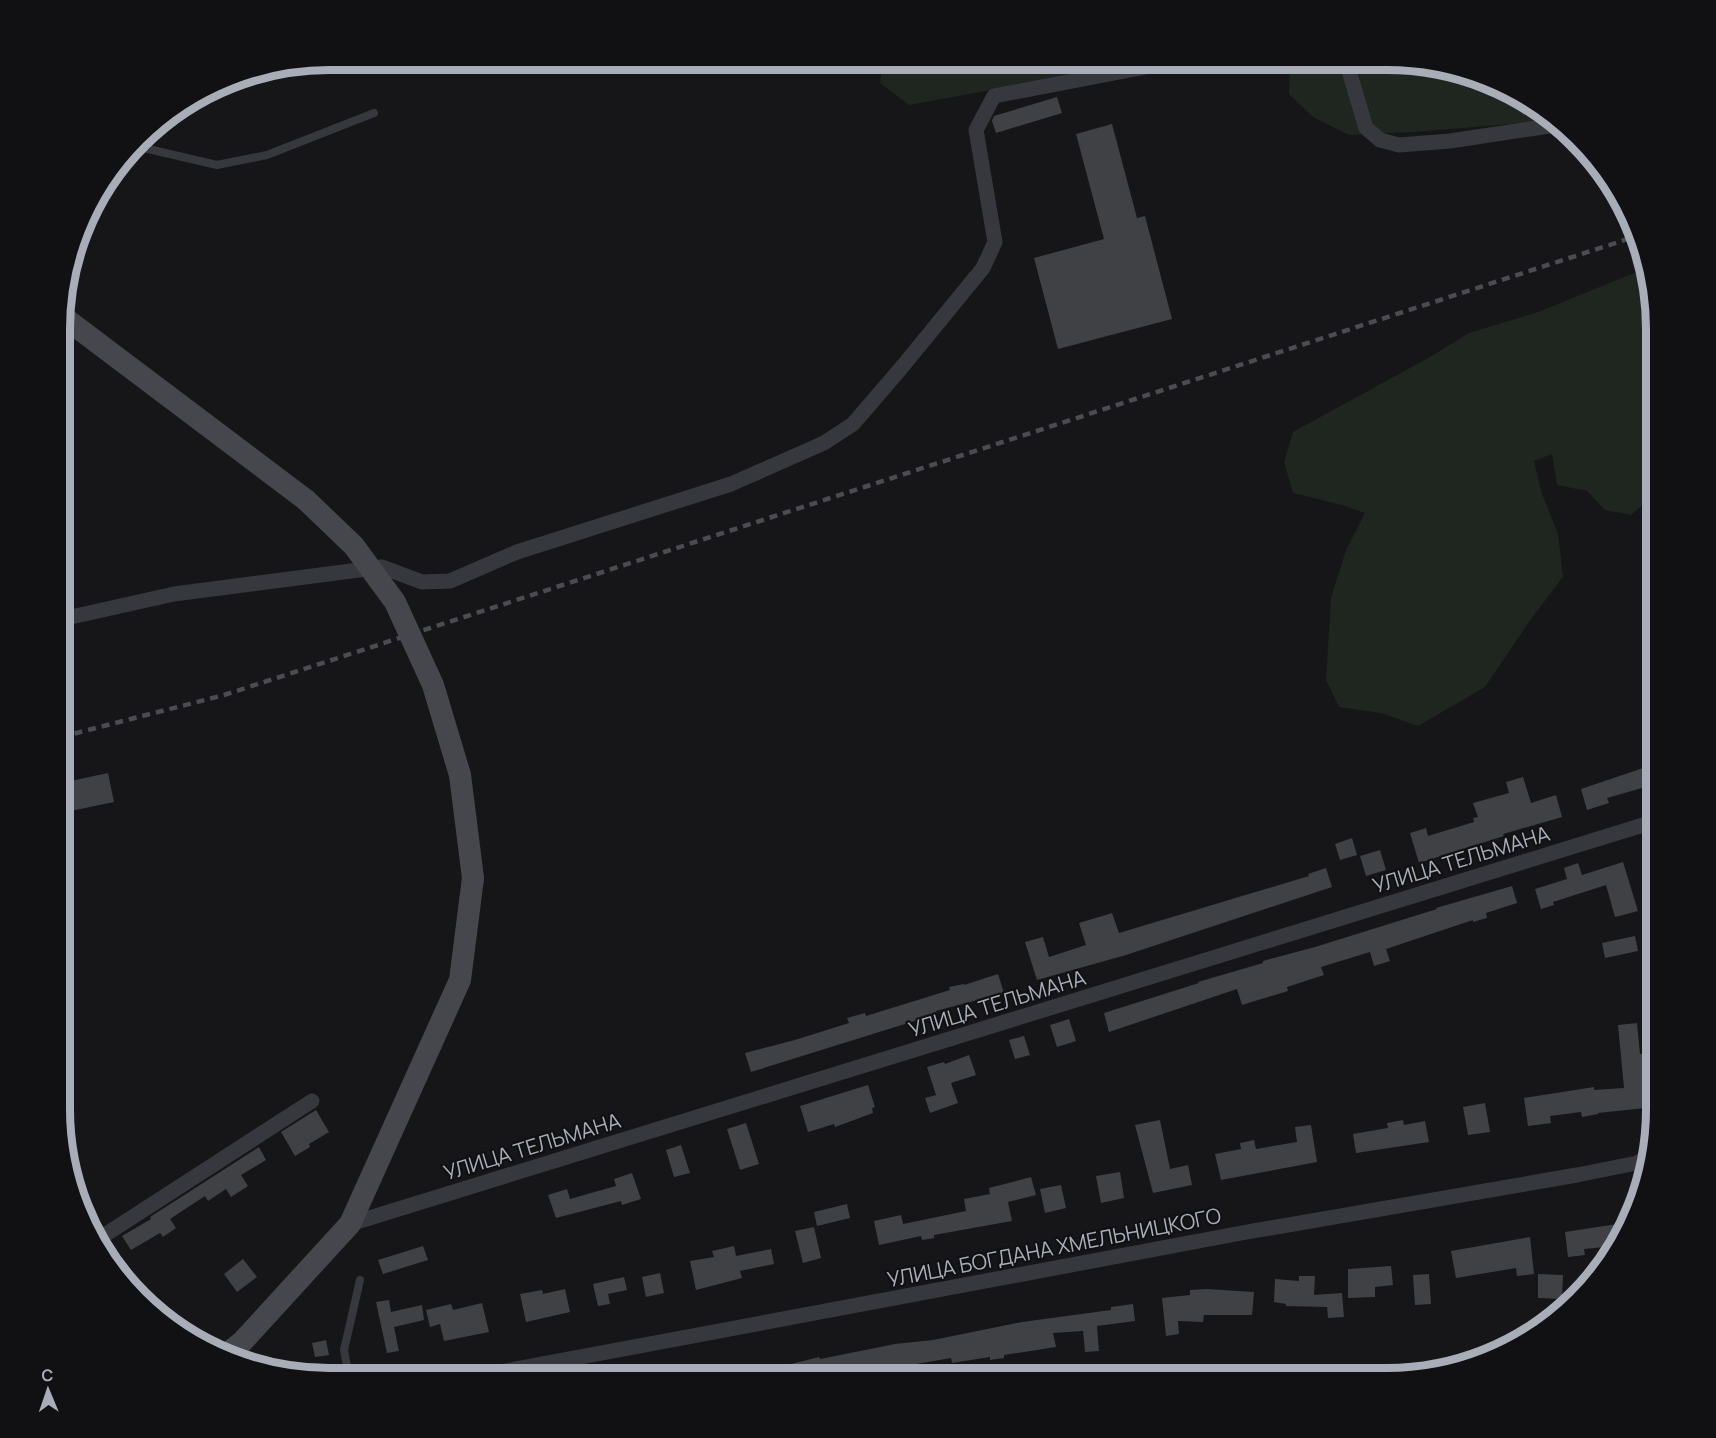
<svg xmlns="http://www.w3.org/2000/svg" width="1716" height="1438" font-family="Manrope,sans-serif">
<rect width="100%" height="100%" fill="#161618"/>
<!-- green -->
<path fill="#1e261f" d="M 883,60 L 1155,60 L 909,105 L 880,83 Z
M 1290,61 L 1403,61 L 1490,81 L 1549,121 L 1414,132 L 1349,135 L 1313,117 L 1289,94 Z
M 1644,269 L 1656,330 L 1656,493 L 1631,515 L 1605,510 L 1587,491 L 1557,485 L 1552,454 L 1534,461 L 1542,494 L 1558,534 L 1563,577 L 1531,619 L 1485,687 L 1418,726 L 1381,713 L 1339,707 L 1326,680 L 1331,598 L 1346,550 L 1365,513 L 1342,505 L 1293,493 L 1284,462 L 1293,432 L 1430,357 L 1469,333 L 1538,312 Z"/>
<!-- building -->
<path fill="#404145" d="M 1057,97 L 1062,113 L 996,133 L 992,121 L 994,116 Z
M 1112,124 L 1137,218 L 1145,216 L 1172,319 L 1058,349 L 1034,258 L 1104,239 L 1076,134 Z
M 1656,728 L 1656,784 L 1607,798 L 1609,803 L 1587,810 L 1581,789 L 1652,765 L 1642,732 Z
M 108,773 L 114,802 L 61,813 L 61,783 Z
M 1523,777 L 1531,803 L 1556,795 L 1562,817 L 1503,834 L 1504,836 L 1419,863 L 1410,833 L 1426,828 L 1428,836 L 1474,822 L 1473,818 L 1478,817 L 1473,803 L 1509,793 L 1506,782 Z
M 1352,838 L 1357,855 L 1340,860 L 1335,844 Z
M 1380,850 L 1386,870 L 1366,876 L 1360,856 Z
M 1623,862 L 1638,911 L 1615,917 L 1606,885 L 1553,902 L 1554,905 L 1541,909 L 1535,889 L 1567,879 L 1564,868 L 1578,863 L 1582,875 Z
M 1326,868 L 1332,887 L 1126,955 L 1037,980 L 1025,942 L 1043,937 L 1049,957 L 1086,945 L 1079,923 L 1112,913 L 1119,933 L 1309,876 L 1308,874 Z
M 1512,886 L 1517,903 L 1486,913 L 1487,918 L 1473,922 L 1473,920 L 1386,949 L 1390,961 L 1374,966 L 1370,952 L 1321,967 L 1324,975 L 1287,987 L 1288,991 L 1242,1005 L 1237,989 L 1109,1032 L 1104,1013 L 1199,983 L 1198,982 L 1263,963 L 1263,961 L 1315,947 L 1437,909 L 1436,908 Z
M 1635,936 L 1638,951 L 1605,958 L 1602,943 Z
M 998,974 L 1004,993 L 936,1011 L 937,1014 L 751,1072 L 745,1053 L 795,1040 L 849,1023 L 847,1018 L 865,1013 L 866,1016 L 950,990 L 949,987 L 964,984 L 964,985 Z
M 1069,1019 L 1076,1041 L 1057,1047 L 1050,1025 Z
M 1637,1023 L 1640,1054 L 1647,1053 L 1651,1094 L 1643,1094 L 1645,1108 L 1598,1113 L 1598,1114 L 1582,1117 L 1581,1112 L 1550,1116 L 1551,1123 L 1528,1126 L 1524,1098 L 1594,1087 L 1594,1090 L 1624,1088 L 1618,1025 Z
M 1024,1036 L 1030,1055 L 1015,1059 L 1009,1040 Z
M 969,1055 L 976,1075 L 951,1083 L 958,1103 L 930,1113 L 925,1098 L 936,1095 L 927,1067 L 944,1062 L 945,1064 Z
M 868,1085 L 875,1107 L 872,1108 L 873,1113 L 835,1127 L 834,1124 L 808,1132 L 800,1106 Z
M 1485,1103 L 1490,1132 L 1468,1135 L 1463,1107 Z
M 316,1110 L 329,1132 L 309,1144 L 310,1147 L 295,1156 L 281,1132 Z
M 1160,1120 L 1170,1169 L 1188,1165 L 1192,1185 L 1153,1193 L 1135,1125 Z
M 1403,1120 L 1404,1125 L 1425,1121 L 1429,1142 L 1356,1153 L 1353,1134 L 1388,1128 L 1387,1123 Z
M 746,1123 L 759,1164 L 740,1170 L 727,1129 Z
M 1311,1125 L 1317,1162 L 1221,1180 L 1215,1154 L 1241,1149 L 1240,1143 L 1254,1140 L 1256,1149 L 1297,1142 L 1295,1127 Z
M 681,1145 L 690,1173 L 674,1177 L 666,1150 Z
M 259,1147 L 266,1160 L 241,1175 L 248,1186 L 231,1197 L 226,1189 L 208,1201 L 205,1196 L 170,1219 L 176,1228 L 163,1237 L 160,1233 L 131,1250 L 122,1236 L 151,1219 L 150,1217 Z
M 1120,1172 L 1124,1198 L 1101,1203 L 1096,1176 Z
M 632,1173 L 641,1199 L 622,1205 L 621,1201 L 556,1218 L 548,1195 L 567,1189 L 570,1199 L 616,1186 L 614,1179 Z
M 1031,1177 L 1036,1195 L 1008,1202 L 1012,1221 L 934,1235 L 934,1238 L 922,1240 L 921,1236 L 879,1245 L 874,1221 L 901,1215 L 903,1224 L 966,1211 L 964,1199 L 990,1194 L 989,1188 Z
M 1061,1185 L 1066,1208 L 1045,1213 L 1040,1189 Z
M 847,1204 L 850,1218 L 817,1226 L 814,1212 Z
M 1630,1222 L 1628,1227 L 1614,1246 L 1584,1249 L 1585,1255 L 1568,1257 L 1565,1232 Z
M 814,1227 L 821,1258 L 803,1263 L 795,1231 Z
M 1530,1237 L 1534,1274 L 1517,1276 L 1516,1268 L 1456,1278 L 1451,1251 Z
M 423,1246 L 428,1260 L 383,1274 L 378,1260 Z
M 734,1246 L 736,1256 L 771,1249 L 774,1264 L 740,1271 L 742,1278 L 696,1290 L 690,1261 L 714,1257 L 712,1251 Z
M 243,1259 L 257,1277 L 237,1292 L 224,1274 Z
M 1391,1266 L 1393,1285 L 1375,1287 L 1375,1297 L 1348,1298 L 1348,1269 Z
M 660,1273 L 664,1293 L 646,1297 L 642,1277 Z
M 1429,1274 L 1431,1304 L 1415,1305 L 1413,1275 Z
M 1538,1274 L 1563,1275 L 1562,1299 L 1538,1298 Z
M 1299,1276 L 1315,1276 L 1314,1295 L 1342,1293 L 1344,1317 L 1328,1318 L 1327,1307 L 1286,1306 L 1286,1304 L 1274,1302 L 1275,1279 L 1299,1281 Z
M 624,1277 L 627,1290 L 608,1294 L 610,1304 L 598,1306 L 593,1284 Z
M 565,1289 L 570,1312 L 526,1322 L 520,1294 L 542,1290 L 543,1294 Z
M 1207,1289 L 1254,1292 L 1252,1315 L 1204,1315 L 1203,1322 L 1178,1321 L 1179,1334 L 1166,1336 L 1162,1298 L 1190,1295 L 1190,1290 Z
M 389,1300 L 391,1312 L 422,1305 L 424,1320 L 394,1327 L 399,1351 L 387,1353 L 376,1302 Z
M 482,1303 L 489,1332 L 444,1341 L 440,1324 L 430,1327 L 426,1310 L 451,1304 L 453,1310 Z
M 1133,1304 L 1135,1321 L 1097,1326 L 1099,1351 L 1085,1352 L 1083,1331 L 1053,1333 L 1056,1347 L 1004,1355 L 1004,1358 L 990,1360 L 990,1357 L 952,1363 L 951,1358 L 899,1367 L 900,1378 L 886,1378 L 884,1370 L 846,1376 L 846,1378 L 785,1378 L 783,1366 L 819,1357 L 820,1359 L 895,1344 L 933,1340 L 1022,1322 L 1111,1310 L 1111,1307 Z
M 326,1340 L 329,1355 L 315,1357 L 312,1343 Z"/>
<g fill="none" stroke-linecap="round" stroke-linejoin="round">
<!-- lane -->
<path stroke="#37383d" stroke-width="8" d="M 137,145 L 144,148 L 217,165 L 267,155 L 374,113
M 349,1377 L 344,1350 L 360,1280"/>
<!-- street -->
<path stroke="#37383d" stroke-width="15" d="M 1346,61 L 1366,128 L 1380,140 L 1399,145 L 1450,141 L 1556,125
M 62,619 L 174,594 L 382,567 L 422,582 L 450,581 L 517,552 L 731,484 L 824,443 L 853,424 L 902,367 L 983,268 L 995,242 L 976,130 L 994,96 L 1182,60
M 350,1224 L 1656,821
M 97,1240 L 312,1101
M 468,1378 L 1247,1232 L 1577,1175 L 1637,1163 L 1647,1157"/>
<!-- secondary -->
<path stroke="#45474d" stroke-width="22" d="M 62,316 L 306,500
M 224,1356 L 242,1342 L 350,1224 L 460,980 L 473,878"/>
<!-- rail -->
<path stroke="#4a4c52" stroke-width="4.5" stroke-dasharray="8 6" stroke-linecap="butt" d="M 61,737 L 224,695 L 1637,236"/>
<!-- secondary-bridge -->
<path stroke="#45474d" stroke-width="22" d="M 306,500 L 354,546 L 395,602 L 433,685 L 460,775 L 473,878"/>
</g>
<g text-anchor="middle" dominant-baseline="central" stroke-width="4.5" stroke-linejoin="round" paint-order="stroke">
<!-- street labels -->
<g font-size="21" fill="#a8adb8" stroke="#111113">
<text transform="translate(1461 859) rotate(-17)">УЛИЦА ТЕЛЬМАНА</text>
<text transform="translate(997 1003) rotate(-17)">УЛИЦА ТЕЛЬМАНА</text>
<text transform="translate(532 1146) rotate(-17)">УЛИЦА ТЕЛЬМАНА</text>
<text transform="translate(1054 1247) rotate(-11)">УЛИЦА БОГДАНА ХМЕЛЬНИЦКОГО</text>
</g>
</g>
<!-- crop -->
<path d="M0 0H1716V1438H0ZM329 70H1387A259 259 0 0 1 1646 329V1109A259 259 0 0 1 1387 1368H329A259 259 0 0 1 70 1109V329A259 259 0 0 1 329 70Z" fill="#111113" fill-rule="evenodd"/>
<path fill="none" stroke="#a8adb8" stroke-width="8" d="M329 70H1387A259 259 0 0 1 1646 329V1109A259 259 0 0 1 1387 1368H329A259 259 0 0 1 70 1109V329A259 259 0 0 1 329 70Z"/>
<!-- north arrow -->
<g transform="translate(48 1390) rotate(358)" stroke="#111113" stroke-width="4.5" paint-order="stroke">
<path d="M0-4.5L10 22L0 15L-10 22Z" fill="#a8adb8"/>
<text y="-9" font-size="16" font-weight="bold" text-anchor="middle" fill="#a8adb8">С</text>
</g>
</svg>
